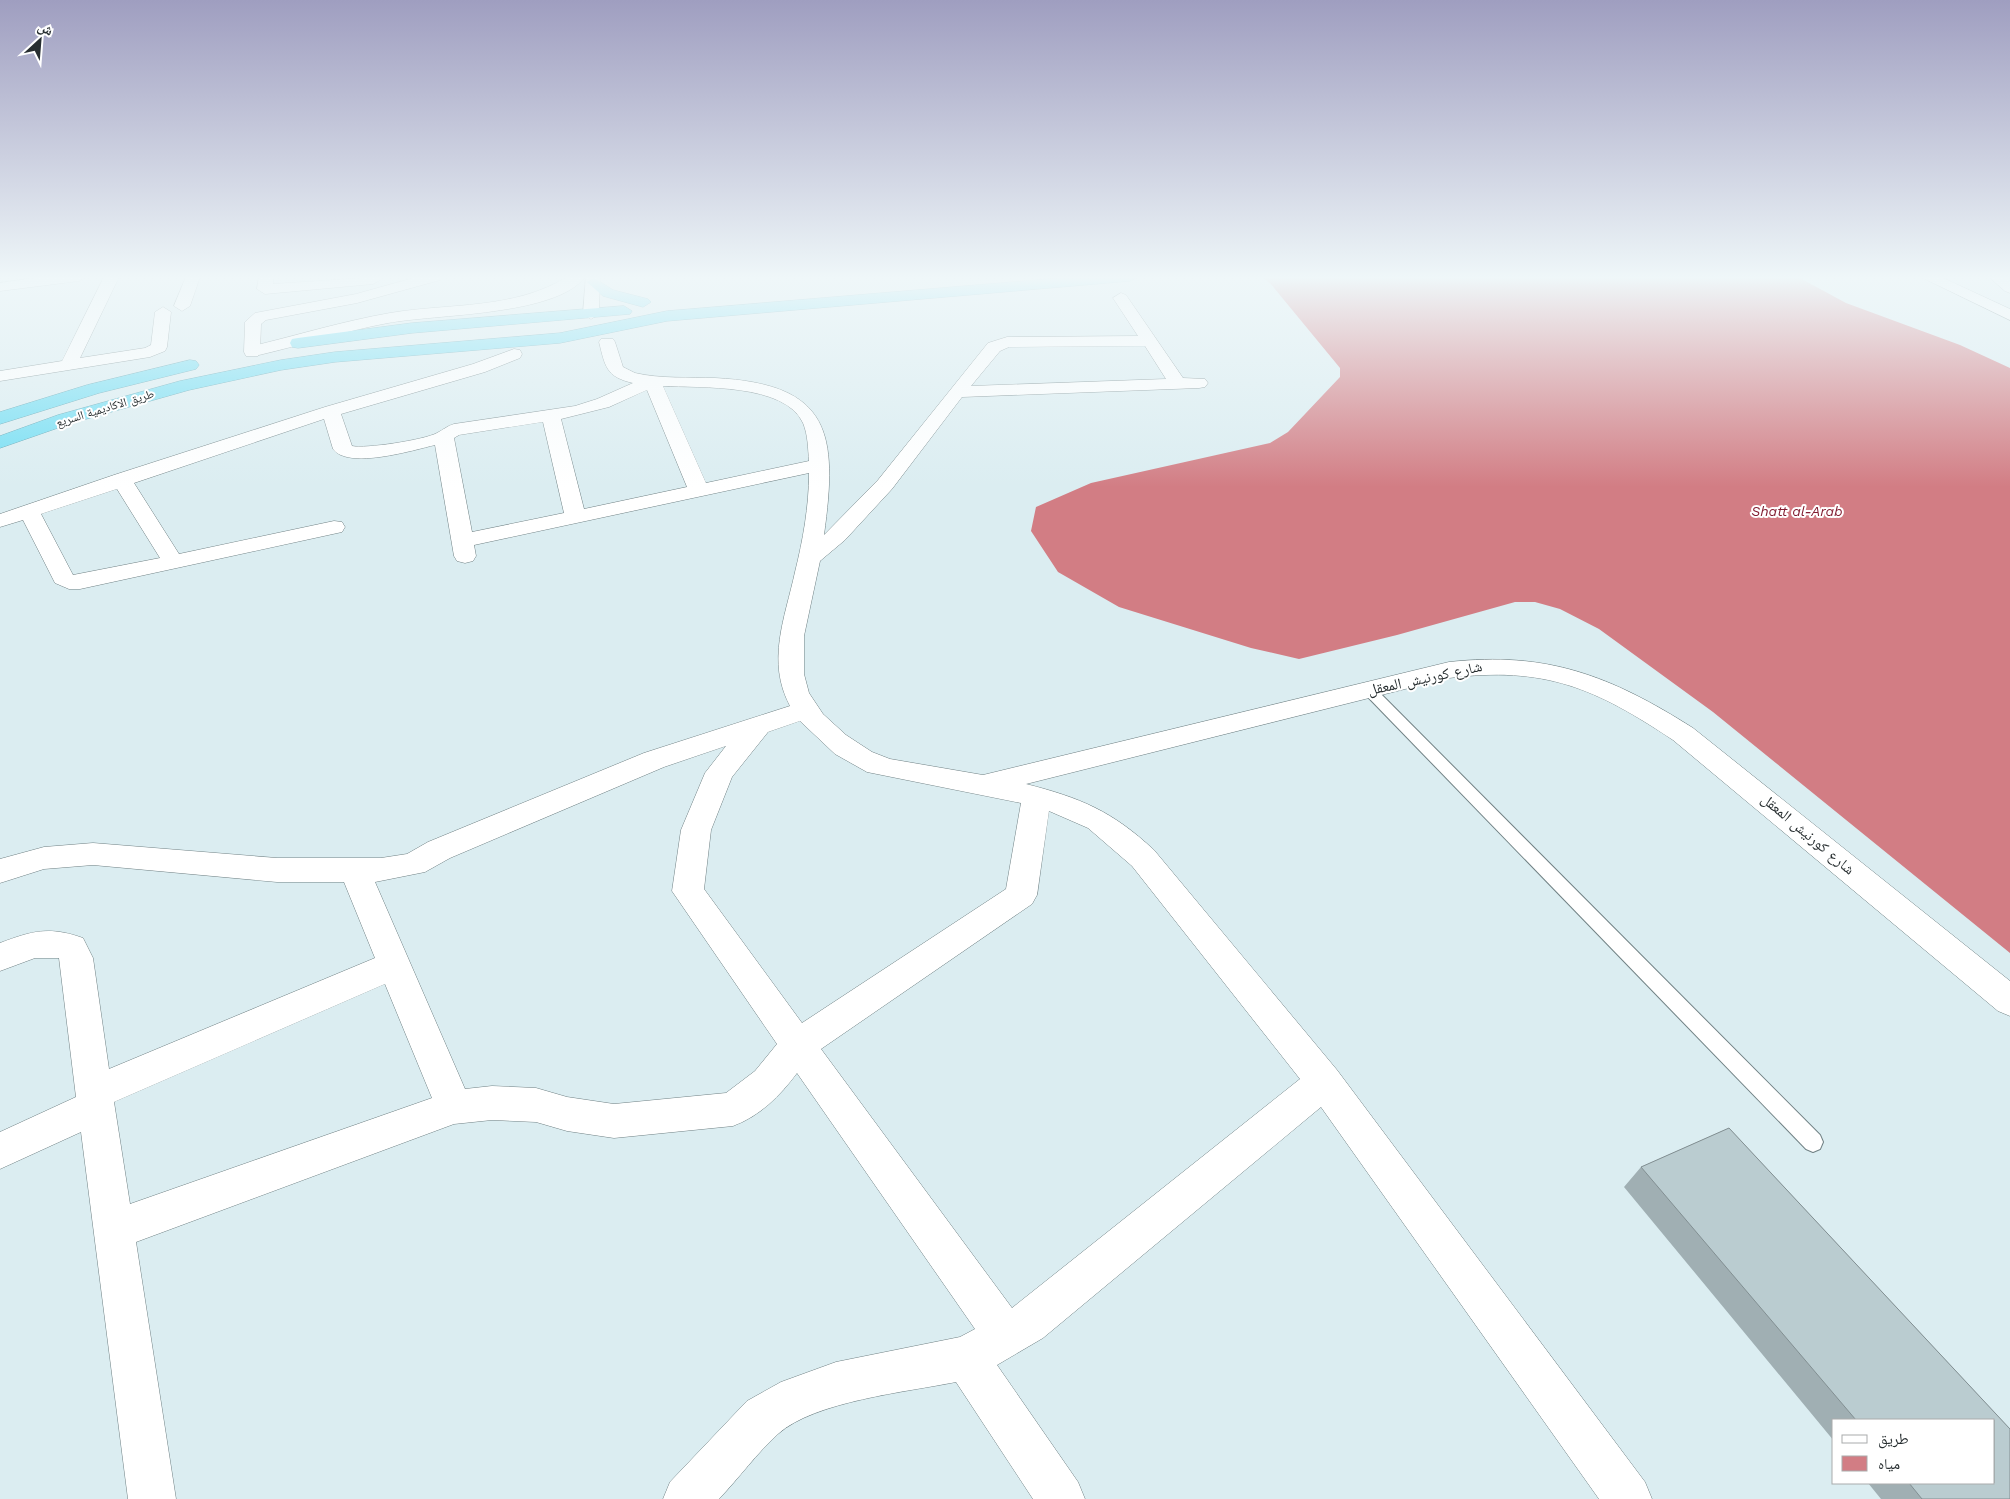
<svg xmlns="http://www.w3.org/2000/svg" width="2010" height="1499" font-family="'Work Sans','Noto Naskh Arabic',sans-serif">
<rect width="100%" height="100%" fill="#dbedf1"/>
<!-- water -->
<path fill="#d27d84" d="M 1262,277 L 1798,277 L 1846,303 L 1960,345 L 2010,368 L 2010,953 L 1713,712 L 1599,629 L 1560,609 L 1535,602 L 1515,602 L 1397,635 L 1299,659 L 1251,648 L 1119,607 L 1058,572 L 1031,531 L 1036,507 L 1091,483 L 1270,443 L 1288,432 L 1340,377 L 1340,368 L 1270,283 Z"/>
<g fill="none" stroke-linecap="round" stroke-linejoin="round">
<!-- lane casing -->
<g stroke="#708184" stroke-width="2">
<path id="lane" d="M 1368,684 L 1373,686 L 1820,1135 L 1823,1142 L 1820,1149 L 1813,1152 L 1806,1149 L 1363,692 L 1361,689 Z"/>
</g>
<!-- street casing -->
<g stroke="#708184" stroke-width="1">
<path id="street" d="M 41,277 L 86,277 L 79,281 L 0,291 L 0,283 Z
M 104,277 L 119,277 L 80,358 L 145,348 L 151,345 L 155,312 L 163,307 L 171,312 L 167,347 L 165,351 L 150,357 L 0,381 L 0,371 L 62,361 Z
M 186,277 L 200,277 L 190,306 L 182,311 L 174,306 Z
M 259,277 L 273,277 L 273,284 L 379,277 L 380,280 L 373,284 L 265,294 L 257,289 Z
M 417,277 L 442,277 L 440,280 L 357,303 L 266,320 L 261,324 L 260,352 L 258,356 L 246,356 L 244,352 L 245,322 L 255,313 L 356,294 Z
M 1921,277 L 1941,277 L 2010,309 L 2010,320 Z
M 1989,277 L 2006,277 L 2010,281 L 2010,293 L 2005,291 Z
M 1121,293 L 1126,295 L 1183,378 L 1205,379 L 1208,383 L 1205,387 L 1199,388 L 962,397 L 892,489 L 845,540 L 820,561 L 804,636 L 804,674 L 809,693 L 823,714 L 846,735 L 872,752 L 890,759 L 983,775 L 1449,662 C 1547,651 1611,676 1693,728 L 2010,981 L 2010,1016 L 1998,1011 L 1673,740 C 1595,688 1545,666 1449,678 L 1026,784 C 1081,798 1112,811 1154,850 L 1337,1070 L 1645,1482 L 1652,1499 L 1599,1499 L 1321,1107 L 1043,1338 L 997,1365 L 1078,1482 L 1085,1499 L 1033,1499 L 956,1382 C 907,1392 815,1401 778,1434 C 757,1453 739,1478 719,1499 L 663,1499 L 670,1482 L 747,1401 L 781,1382 L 836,1362 L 960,1337 L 975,1329 L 797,1073 C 780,1096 760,1116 733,1126 L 614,1138 L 567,1131 L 536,1122 L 492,1120 L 454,1124 L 136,1242 L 176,1499 L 128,1499 L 81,1132 L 0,1169 L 0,1132 L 76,1097 L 59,958 L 35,958 L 0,971 L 0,943 C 32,931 49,926 83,938 L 93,958 L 109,1069 L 375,958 L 344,882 L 277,882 L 93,865 L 44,869 L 0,883 L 0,859 L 44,847 L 93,843 L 277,858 L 381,858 L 407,854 L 428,842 L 644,753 L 790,706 C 766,661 785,618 795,572 C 803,540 809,506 809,473 L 474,545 L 476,556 L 473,561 L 465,563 L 457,561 L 454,556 L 435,445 C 414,450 348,470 333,449 L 324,419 L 134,483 L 179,554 L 334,521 L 342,522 L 345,527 L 342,532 L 80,589 L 69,589 L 55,583 L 23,520 L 0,527 L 0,514 L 114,475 L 325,407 L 473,364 L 514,349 L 520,350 L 522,354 L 520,358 L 485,372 L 341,414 L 352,446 C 365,449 424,440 437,433 C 443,430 447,426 454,424 L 575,406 L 597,399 L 633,383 C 606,377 605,366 599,342 L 601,339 L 613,339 L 615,342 L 623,367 L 635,373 C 661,379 689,377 715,378 C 831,384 838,433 824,535 L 878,480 L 988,343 L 1007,337 L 1138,336 L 1113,298 ZM 1145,346 L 1166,379 L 971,386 L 1000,351 L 1009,347 ZM 663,386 C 700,388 785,383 803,423 C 808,435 808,449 809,461 L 706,483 ZM 647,390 L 687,487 L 584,509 L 561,419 L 609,407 ZM 543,422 L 564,513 L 472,532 L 454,438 L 459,435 ZM 117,489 L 160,558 L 73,575 L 41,514 ZM 800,721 L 835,754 L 867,772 L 1021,803 L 1006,889 L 802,1023 L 704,889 L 711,830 L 732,777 L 768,732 ZM 726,746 L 705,773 L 681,830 L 672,891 L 777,1044 L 755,1071 L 726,1093 L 614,1104 L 567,1097 L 536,1088 L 492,1086 L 465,1089 L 375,882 L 425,872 L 450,858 L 664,767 ZM 1049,811 L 1088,828 L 1132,866 L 1300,1079 L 1012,1308 L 821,1049 L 1032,904 L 1037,895 ZM 385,984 L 432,1098 L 130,1204 L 114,1102 Z"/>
</g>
<!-- secondary casing -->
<g stroke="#708184" stroke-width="1">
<path id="secondary" d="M 567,277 L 585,277 C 556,316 435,314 388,323 C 345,331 302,345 259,355 L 253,354 L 251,350 L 253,346 C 298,335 344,321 390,313 C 450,303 513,310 567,277 Z
M 586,277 L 600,277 L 599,314 L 591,319 L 583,314 Z"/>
</g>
<!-- highway casing -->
<g stroke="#59a0af" stroke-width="1">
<path id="highway" d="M 1073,277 L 1137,277 L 1130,281 L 667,321 L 560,343 L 335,362 L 281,370 L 189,390 L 72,423 L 0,448 L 0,436 L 58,415 L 180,381 L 281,360 L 335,352 L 560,333 L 667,311 Z
M 594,278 L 613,290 L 648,299 L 651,302 L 643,307 L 603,296 L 587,282 Z
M 624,306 L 632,311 L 630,314 L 412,333 L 298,348 L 292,347 L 290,343 L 292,339 L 298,338 L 412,323 Z
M 190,360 L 196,361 L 199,365 L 196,369 L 99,393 L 0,424 L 0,412 L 87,385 Z"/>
</g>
<!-- lane -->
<use href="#lane" fill="#fff" fill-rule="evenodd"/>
<!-- street -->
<use href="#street" fill="#fff" fill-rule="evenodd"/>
<!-- secondary -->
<use href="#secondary" fill="#fff" fill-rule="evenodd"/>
<!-- highway -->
<use href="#highway" fill="#74def3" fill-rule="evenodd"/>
</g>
<!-- wall -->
<path fill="#a0afb3" d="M 1729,1128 L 2010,1429 L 2010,1499 L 1881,1499 L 1868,1483 L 1994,1483 L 1994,1420 L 1834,1420 L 1834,1441 L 1624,1187 L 1641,1167 Z"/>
<!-- building -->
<path fill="#baccd0" stroke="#828f92" d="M 1729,1128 L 2010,1429 L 2010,1499 L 1922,1499 L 1909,1483 L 1994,1483 L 1994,1420 L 1856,1420 L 1641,1167 Z"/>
<!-- sky -->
<linearGradient id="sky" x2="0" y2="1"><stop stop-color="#9f9ec0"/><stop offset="0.57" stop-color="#eff7f9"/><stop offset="1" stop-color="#eff7f9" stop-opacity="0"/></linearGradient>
<rect width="2010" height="487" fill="url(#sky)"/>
<g text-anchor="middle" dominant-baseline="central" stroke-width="4" stroke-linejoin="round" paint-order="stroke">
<!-- far-street labels -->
<g font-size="12" fill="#272e30" stroke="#fff">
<text transform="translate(105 408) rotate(-17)">طريق الاكاديمية السريع</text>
</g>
<!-- far-water labels -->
<g font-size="14" font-style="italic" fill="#831e32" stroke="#fff">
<text x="1797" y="511">Shatt al-Arab</text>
</g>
<!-- street labels -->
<g font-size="15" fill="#272e30" stroke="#fff">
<text transform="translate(1425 678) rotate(-12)">شارع كورنيش المعقل</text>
<text transform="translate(1808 834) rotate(40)">شارع كورنيش المعقل</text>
</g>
</g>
<!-- legend -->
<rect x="1832" y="1419" width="162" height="65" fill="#ffffff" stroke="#a9abac"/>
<rect x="1842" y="1435" width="25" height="8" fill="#ffffff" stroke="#a9abac"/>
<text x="1878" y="1444" font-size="15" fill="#272e30">طريق</text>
<rect x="1842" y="1456" width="25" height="15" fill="#d27d84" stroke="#a9abac"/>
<text x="1878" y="1469" font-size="15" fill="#272e30">مياه</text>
<!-- north arrow -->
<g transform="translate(40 40) rotate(26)" stroke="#ffffff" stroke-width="4" paint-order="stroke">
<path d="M0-4L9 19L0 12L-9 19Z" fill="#272e30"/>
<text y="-8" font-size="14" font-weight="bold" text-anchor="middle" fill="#272e30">ش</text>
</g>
</svg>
